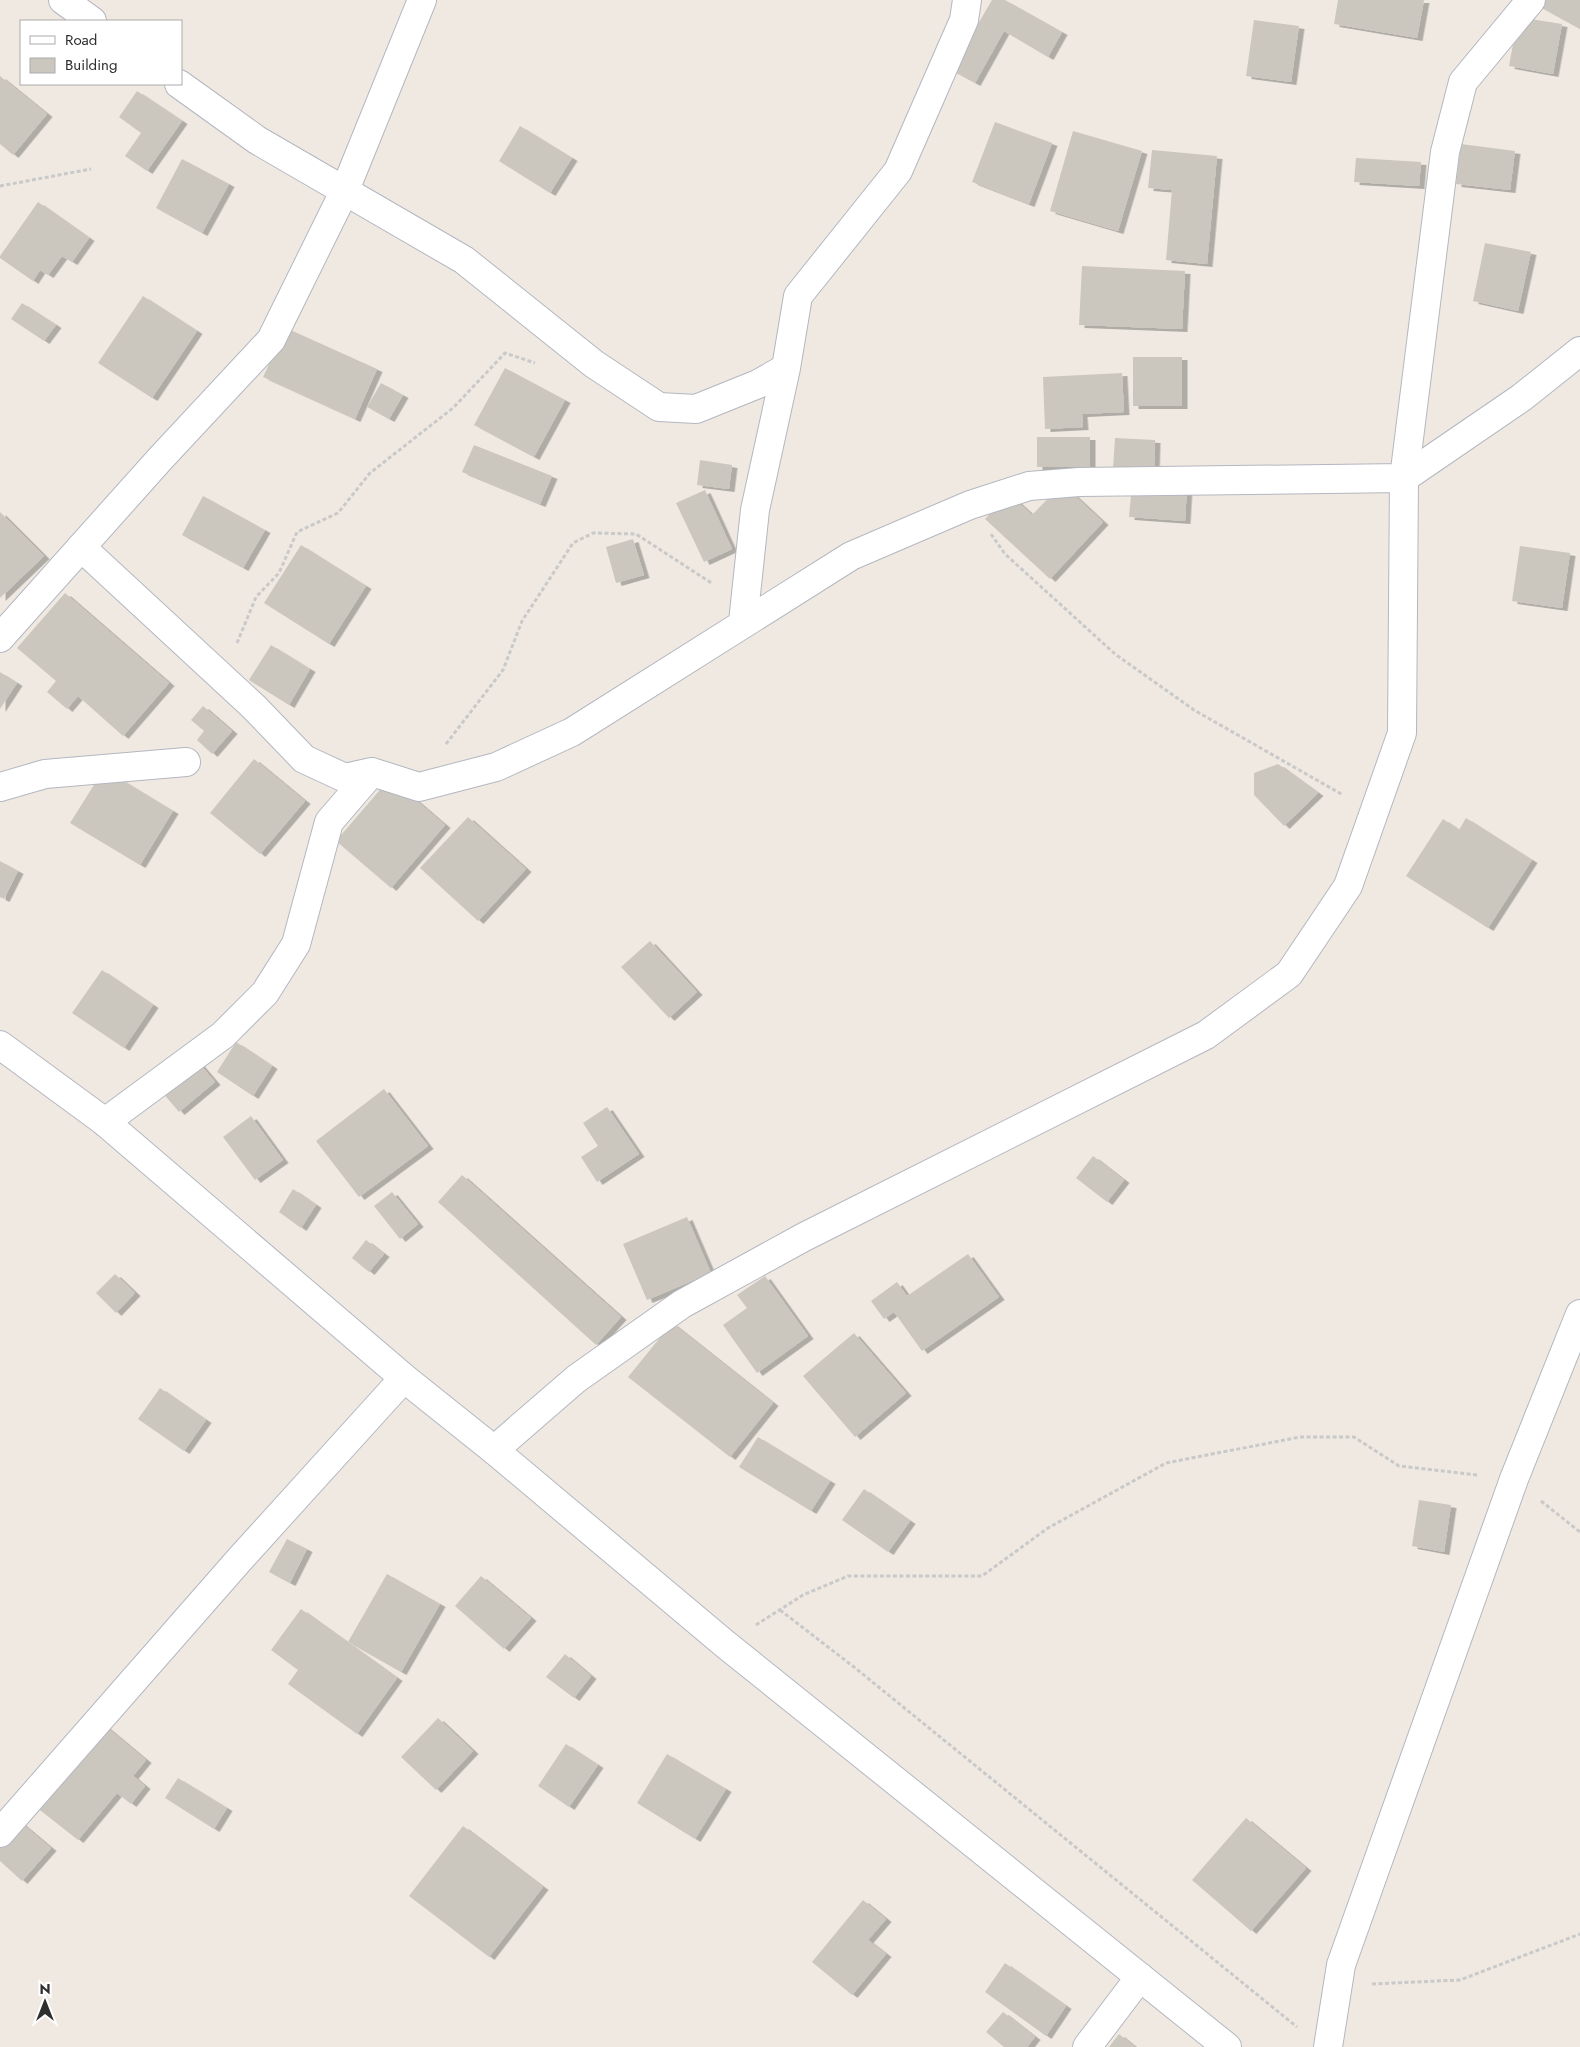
<svg xmlns="http://www.w3.org/2000/svg" width="1580" height="2047" font-family="Jost,sans-serif">
<defs>
<filter id="shadow"><feDropShadow dx="5.5" dy="3" stdDeviation="0" flood-color="#0004"/></filter>
</defs>
<rect width="100%" height="100%" fill="#efe9e1"/>
<!-- building -->
<path fill="#cbc7bf" filter="url(#shadow)" d="M 992,0 L 1005,0 L 1062,32 L 1048,57 L 1004,31 L 975,83 L 951,70 Z
M 1338,0 L 1424,0 L 1417,38 L 1334,24 Z
M 1544,0 L 1580,0 L 1580,29 L 1540,7 Z
M 1518,17 L 1562,24 L 1553,74 L 1509,66 Z
M 1254,20 L 1299,26 L 1291,82 L 1246,76 Z
M 0,76 L 47,114 L 13,155 L 0,144 Z
M 137,91 L 182,121 L 147,171 L 125,156 L 141,133 L 119,117 Z
M 995,122 L 1052,143 L 1029,204 L 972,182 Z
M 520,126 L 572,158 L 550,193 L 499,161 Z
M 1073,131 L 1142,151 L 1118,231 L 1050,211 Z
M 1461,144 L 1515,151 L 1510,190 L 1456,184 Z
M 1152,150 L 1217,156 L 1207,264 L 1166,260 L 1172,190 L 1148,188 Z
M 1356,158 L 1421,162 L 1419,186 L 1354,182 Z
M 182,159 L 229,184 L 202,233 L 156,208 Z
M 38,202 L 89,238 L 72,262 L 62,256 L 48,275 L 40,270 L 33,281 L 0,258 L 0,256 Z
M 1485,243 L 1531,252 L 1518,311 L 1473,301 Z
M 1082,266 L 1185,271 L 1182,329 L 1079,325 Z
M 143,296 L 197,331 L 152,398 L 98,363 Z
M 22,303 L 56,325 L 44,341 L 11,319 Z
M 286,328 L 377,369 L 355,419 L 263,377 Z
M 1133,357 L 1182,357 L 1182,406 L 1133,406 Z
M 505,368 L 565,400 L 534,457 L 474,425 Z
M 1122,373 L 1124,412 L 1082,414 L 1083,427 L 1045,429 L 1043,377 Z
M 381,383 L 403,395 L 389,419 L 367,407 Z
M 1037,437 L 1090,437 L 1090,467 L 1037,467 Z
M 1115,438 L 1155,440 L 1154,471 L 1113,469 Z
M 474,445 L 552,476 L 540,504 L 462,472 Z
M 700,460 L 732,465 L 729,489 L 697,485 Z
M 1062,484 L 1103,522 L 1050,579 L 985,519 L 1009,494 L 1032,515 Z
M 1132,484 L 1187,487 L 1185,521 L 1129,517 Z
M 705,490 L 732,549 L 704,562 L 676,503 Z
M 203,496 L 265,530 L 243,568 L 182,535 Z
M 0,512 L 44,556 L 0,598 Z
M 633,539 L 644,575 L 616,583 L 606,547 Z
M 301,545 L 366,586 L 329,644 L 264,603 Z
M 1520,546 L 1570,553 L 1562,608 L 1512,601 Z
M 65,593 L 169,683 L 123,736 L 78,696 L 67,709 L 47,692 L 56,681 L 17,648 Z
M 271,645 L 310,669 L 289,705 L 249,680 Z
M 0,672 L 17,683 L 0,709 Z
M 203,706 L 232,731 L 212,754 L 197,740 L 204,731 L 191,720 Z
M 254,759 L 305,801 L 260,854 L 210,813 Z
M 1278,764 L 1318,793 L 1284,826 L 1254,795 L 1254,773 Z
M 104,769 L 173,811 L 140,865 L 70,823 Z
M 390,778 L 445,825 L 391,888 L 336,841 Z
M 468,817 L 526,869 L 478,921 L 420,868 Z
M 1466,818 L 1532,860 L 1488,928 L 1406,876 L 1443,819 L 1459,830 Z
M 0,861 L 18,871 L 4,899 L 0,897 Z
M 650,941 L 697,992 L 669,1018 L 621,967 Z
M 102,970 L 153,1005 L 124,1048 L 72,1013 Z
M 236,1042 L 272,1066 L 253,1096 L 217,1072 Z
M 198,1062 L 215,1082 L 179,1112 L 162,1092 Z
M 384,1089 L 428,1146 L 359,1197 L 316,1141 Z
M 607,1107 L 639,1154 L 597,1182 L 581,1157 L 598,1146 L 583,1123 Z
M 251,1116 L 283,1160 L 255,1180 L 223,1137 Z
M 1093,1156 L 1124,1180 L 1107,1202 L 1076,1178 Z
M 462,1175 L 621,1317 L 596,1345 L 438,1202 Z
M 293,1189 L 316,1205 L 301,1228 L 279,1212 Z
M 392,1192 L 418,1224 L 400,1239 L 374,1206 Z
M 687,1217 L 711,1273 L 647,1300 L 623,1244 Z
M 366,1240 L 384,1254 L 369,1272 L 352,1258 Z
M 968,1254 L 999,1297 L 922,1351 L 894,1312 L 884,1319 L 871,1301 L 897,1282 L 907,1296 Z
M 115,1274 L 135,1293 L 116,1313 L 96,1293 Z
M 765,1276 L 808,1336 L 757,1373 L 723,1325 L 747,1308 L 737,1295 Z
M 672,1323 L 773,1403 L 730,1457 L 628,1377 Z
M 854,1333 L 906,1393 L 855,1437 L 803,1376 Z
M 160,1388 L 206,1420 L 184,1451 L 138,1419 Z
M 758,1437 L 830,1481 L 811,1511 L 739,1467 Z
M 864,1489 L 910,1521 L 888,1552 L 842,1520 Z
M 1419,1500 L 1451,1505 L 1444,1552 L 1412,1546 Z
M 287,1539 L 307,1549 L 290,1583 L 269,1572 Z
M 387,1574 L 440,1604 L 401,1672 L 348,1642 Z
M 481,1576 L 531,1618 L 504,1649 L 455,1606 Z
M 301,1609 L 397,1678 L 357,1734 L 288,1684 L 298,1670 L 271,1650 Z
M 565,1654 L 591,1676 L 574,1698 L 546,1677 Z
M 438,1718 L 473,1751 L 436,1790 L 401,1757 Z
M 104,1725 L 146,1760 L 133,1776 L 145,1786 L 131,1804 L 117,1793 L 78,1840 L 36,1807 Z
M 566,1744 L 598,1765 L 569,1807 L 538,1786 Z
M 667,1754 L 726,1789 L 695,1839 L 637,1803 Z
M 178,1778 L 227,1808 L 214,1829 L 165,1798 Z
M 1246,1818 L 1306,1868 L 1251,1931 L 1192,1880 Z
M 20,1822 L 51,1848 L 22,1881 L 0,1861 L 0,1845 Z
M 463,1826 L 543,1887 L 489,1957 L 409,1896 Z
M 863,1900 L 886,1919 L 868,1940 L 886,1954 L 852,1995 L 812,1962 Z
M 1005,1963 L 1066,2006 L 1046,2036 L 985,1992 Z
M 1003,2012 L 1035,2037 L 1027,2047 L 1004,2047 L 986,2032 Z
M 1119,2034 L 1135,2047 L 1109,2047 Z"/>
<g fill="none" stroke-linecap="round" stroke-linejoin="round">
<!-- street casing -->
<g stroke="#b4b7c1" stroke-width="30">
<path id="street" d="M 63,0 L 92,21
M 179,84 L 257,140 L 464,260 L 594,364 L 659,407 L 696,409 L 758,384 L 786,368
M 81,547 L 254,707 L 304,759 L 345,778 L 372,772 L 419,787 L 496,767 L 572,732 L 851,556 L 970,505 L 1029,486 L 1079,482 L 1404,478 L 1521,398 L 1580,351
M 743,622 L 755,510 L 786,368 L 798,296 L 898,171 L 964,20 L 967,0
M 0,638 L 160,459 L 271,340 L 345,190 L 422,0
M 0,787 L 45,774 L 186,762
M 105,1122 L 223,1035 L 265,993 L 296,944 L 329,822 L 372,772
M 494,1450 L 576,1379 L 682,1304 L 804,1237 L 1206,1035 L 1289,974 L 1348,886 L 1402,733 L 1404,478 L 1445,152 L 1463,82 L 1531,0
M 0,1833 L 240,1559 L 404,1378
M 1087,2047 L 1140,1977
M 1328,2047 L 1341,1965 L 1514,1479 L 1580,1314"/>
</g>
<!-- secondary casing -->
<g stroke="#b4b7c1" stroke-width="30">
<path id="secondary" d="M 0,1045 L 105,1122 L 404,1378 L 494,1450 L 725,1644 L 1227,2047"/>
</g>
<!-- path -->
<path stroke="#c9c9c9" stroke-width="3" stroke-dasharray="4 2.5" stroke-linecap="butt" d="M 0,186 L 91,169
M 991,534 L 1005,554 L 1115,654 L 1194,710 L 1343,795
M 237,643 L 256,597 L 279,573 L 297,532 L 338,513 L 370,473 L 453,408 L 505,353 L 535,363
M 446,744 L 503,670 L 522,621 L 573,543 L 593,533 L 636,534 L 713,584
M 1541,1501 L 1580,1532
M 780,1610 L 854,1667 L 1297,2027
M 756,1625 L 803,1595 L 848,1576 L 982,1576 L 1048,1528 L 1166,1463 L 1300,1437 L 1354,1437 L 1399,1466 L 1478,1475
M 1372,1984 L 1460,1980 L 1580,1934"/>
<!-- street -->
<use href="#street" stroke="#fff" stroke-width="28"/>
<!-- secondary -->
<use href="#secondary" stroke="#fff" stroke-width="28"/>
</g>
<!-- legend -->
<rect x="20" y="20" width="162" height="65" fill="#ffffff" stroke="#ababab"/>
<rect x="30" y="36" width="25" height="8" fill="#ffffff" stroke="#ababab"/>
<text x="65" y="45" font-size="15" fill="#2e2e2e">Road</text>
<rect x="30" y="58" width="25" height="15" fill="#cbc7bf" stroke="#ababab"/>
<text x="65" y="70" font-size="15" fill="#2e2e2e">Building</text>
<!-- north arrow -->
<g transform="translate(45 2002)" stroke="#ffffff" stroke-width="4" paint-order="stroke">
<path d="M0-4L9 19L0 12L-9 19Z" fill="#2e2e2e"/>
<text y="-8" font-size="14" font-weight="bold" text-anchor="middle" fill="#2e2e2e">N</text>
</g>
</svg>
